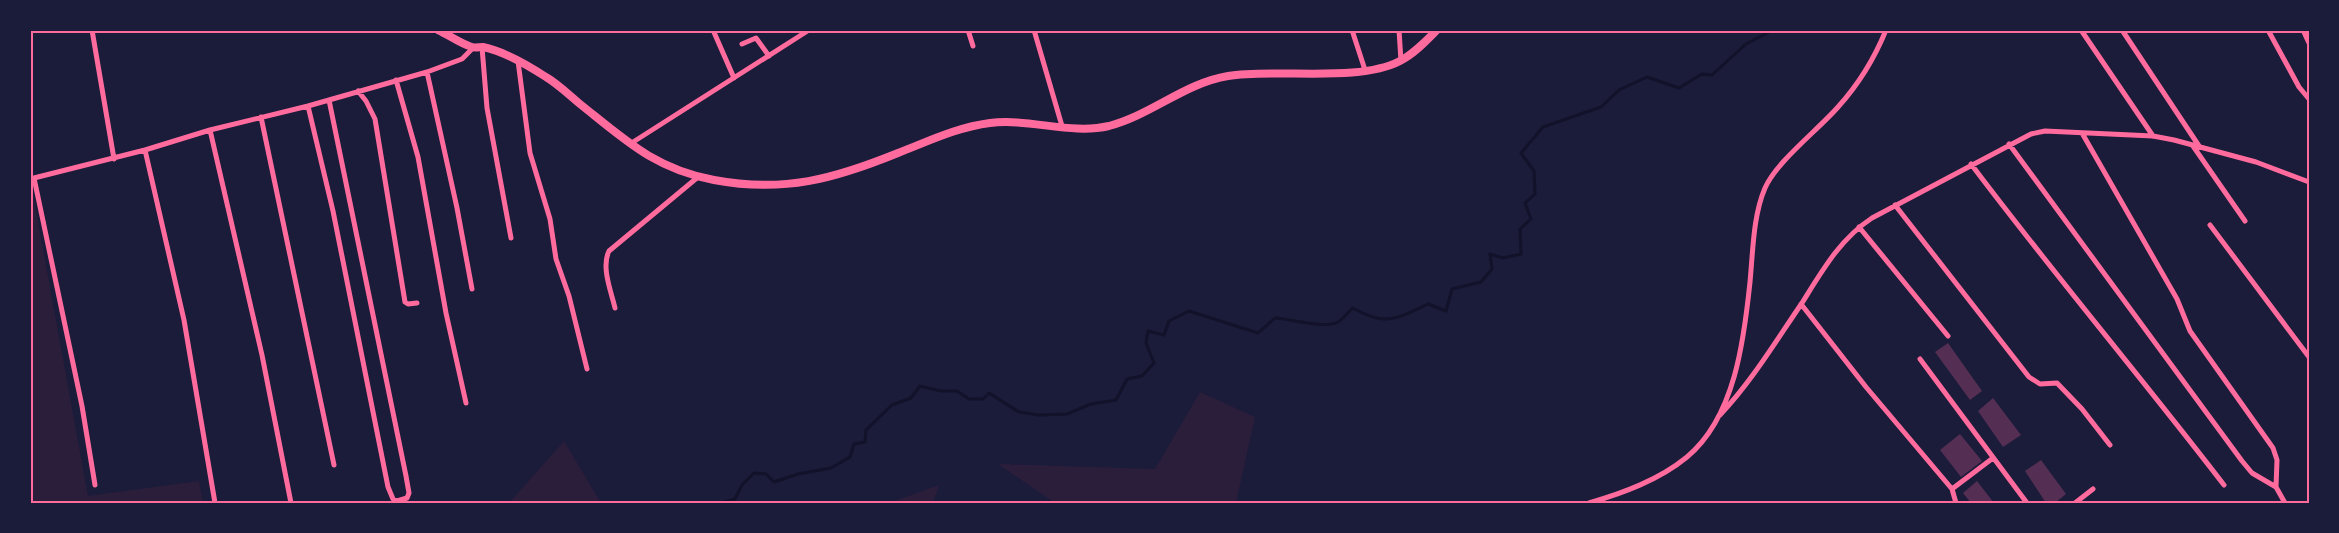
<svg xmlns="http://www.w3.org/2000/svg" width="2339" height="533" font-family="Lato,sans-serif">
<rect width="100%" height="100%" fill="#1b1b3a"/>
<!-- green -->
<path fill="#2a1e3b" d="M 31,183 L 88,496 L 199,481 L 203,503 L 30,503 Z
M 1200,392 L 1255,417 L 1236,503 L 1055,503 L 998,464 L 1155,469 Z
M 564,441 L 601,503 L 509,503 Z
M 939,485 L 933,503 L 889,503 Z"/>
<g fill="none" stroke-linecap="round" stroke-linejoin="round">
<!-- stream -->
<path stroke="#12122b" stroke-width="3" d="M 720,503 L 735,499 L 742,485 L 754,473 L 766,474 L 774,482 L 798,474 L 831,468 L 850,457 L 854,444 L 865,442 L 866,430 L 892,405 L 911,398 L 920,386 L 941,391 L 957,391 L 969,399 L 983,399 L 989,393 L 1019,412 L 1039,415 L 1067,414 L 1091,404 L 1116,400 L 1127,379 L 1142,376 L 1154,363 L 1146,343 L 1148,331 L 1164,335 L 1169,321 L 1189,311 L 1258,333 L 1275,318 C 1291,319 1325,329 1338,322 C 1343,319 1348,312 1353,308 C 1386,327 1396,319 1428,304 L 1446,311 L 1452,289 L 1481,282 L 1492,269 L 1490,254 L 1503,258 L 1521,254 L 1520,229 L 1531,219 L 1525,203 L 1535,194 L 1534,171 L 1521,153 L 1543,127 L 1601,107 L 1619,90 L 1647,77 L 1679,88 L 1702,74 L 1712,75 L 1746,44 L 1773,30"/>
</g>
<!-- building -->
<path fill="#542f53" d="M 1948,343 L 1982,391 L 1970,400 L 1935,352 Z
M 1993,398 L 2021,435 L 2003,447 L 1978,411 Z
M 1960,434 L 1982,461 L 1961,477 L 1940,450 Z
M 2041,460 L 2066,494 L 2055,503 L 2046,503 L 2025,471 Z
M 1977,481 L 1994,503 L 1971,503 L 1963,493 Z"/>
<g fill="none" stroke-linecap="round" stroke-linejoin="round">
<!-- minor -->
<path stroke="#ff6b9d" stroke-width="5" d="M 92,30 L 114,159
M 713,30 L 734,78
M 968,30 L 973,46
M 1034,30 L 1062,126
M 1352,30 L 1365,70
M 1399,30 L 1401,61
M 2081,30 L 2153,136
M 2122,30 L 2199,146
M 2268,30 L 2299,87 L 2309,99
M 2303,30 L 2309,43
M 742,44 L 756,38 L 769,56
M 482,47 L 487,108 L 511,238
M 518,61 L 530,153 L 550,219 L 556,259 L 569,296 L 587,369
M 427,72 L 457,208 L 472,289
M 396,80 L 418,157 L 446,313 L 466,403
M 358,91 L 366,101 L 375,119 L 405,302 L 408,304 L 417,303
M 308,106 L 333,211 L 388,487 L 393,499 L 397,501 L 407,498 L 409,493 L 406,476 L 329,100
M 261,117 L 334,465
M 210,130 L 262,355 L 291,503
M 2082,133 L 2177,299 L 2190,331 L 2273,448 L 2277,460 L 2276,487
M 630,144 L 809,30
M 2009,144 L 2242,461 L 2252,473 L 2276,487 L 2285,503
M 2193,146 L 2245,221
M 145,150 L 184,320 L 215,503
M 1971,164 C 2053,273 2141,377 2224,485
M 34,178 L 82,406 L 95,485
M 30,179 L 145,150 L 210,130 L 308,106 L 427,72 L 462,59 L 473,48
M 1895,205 L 2029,377 L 2040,384 L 2057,383 L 2082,409 L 2110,445
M 2210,225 L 2309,357
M 1859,227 L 1948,336
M 1801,304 L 1866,387 L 1952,489 L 1956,503
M 615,308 C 611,291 601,267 609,251 L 698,177
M 1920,359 L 2027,503
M 1720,415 C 1752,381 1776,341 1802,303 C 1822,271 1840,239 1872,218 L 2031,134 L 2045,131 L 2153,136 L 2174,140 L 2256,162 L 2309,182
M 1952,489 L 1993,458
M 1589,503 C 1623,493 1659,480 1687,457 C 1735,417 1744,340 1750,282 C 1753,251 1753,216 1765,188 C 1777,161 1818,130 1838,107 C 1858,85 1875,57 1886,30
M 2075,503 L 2093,489"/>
<!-- secondary -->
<path stroke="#ff6b9d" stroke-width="8" d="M 438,30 C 449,35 461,44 472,47 C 475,48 479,47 483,47 C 503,51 529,66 546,77 C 558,84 569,95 580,104 C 625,140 655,169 714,180 C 784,193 834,179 898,153 C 929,141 958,127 990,123 C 1029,118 1071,135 1109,126 C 1151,115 1185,83 1228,76 C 1277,68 1358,83 1400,61 C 1414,54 1426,41 1437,30"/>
</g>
<!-- border -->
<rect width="2339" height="533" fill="none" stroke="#1b1b3a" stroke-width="63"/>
<rect x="32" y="32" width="2276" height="470" fill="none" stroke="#ff6b9d" stroke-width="2"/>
</svg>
